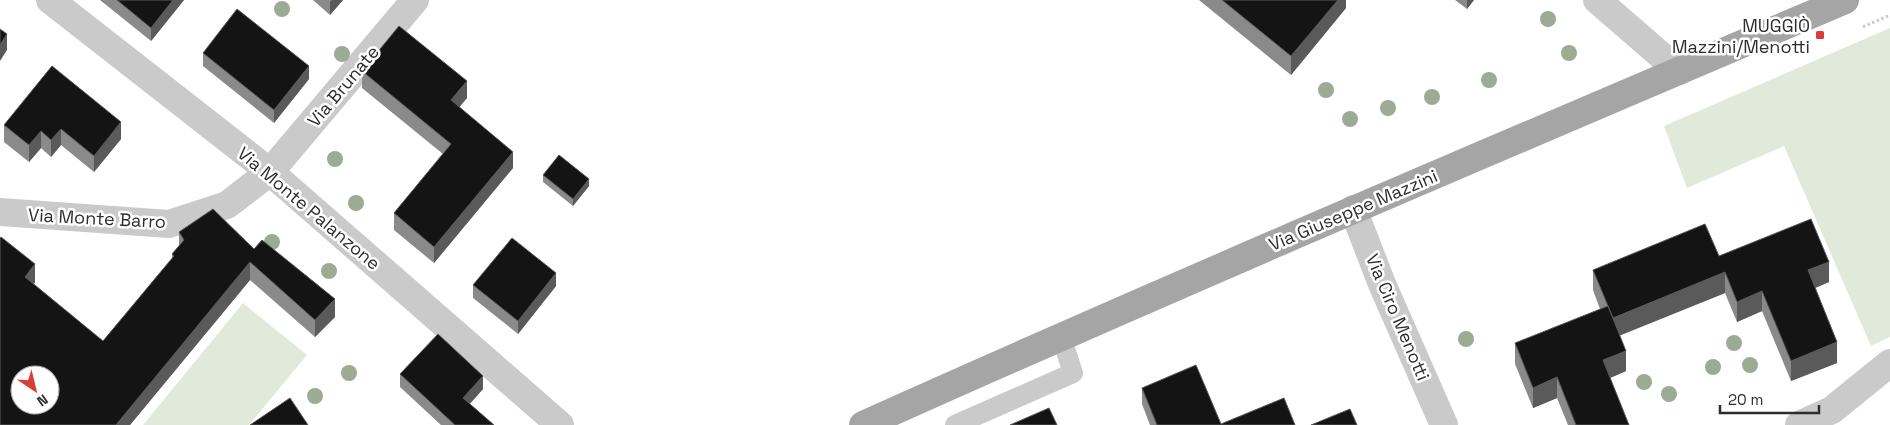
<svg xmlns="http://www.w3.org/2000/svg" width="1890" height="425" font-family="'Space Grotesk',sans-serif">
<rect width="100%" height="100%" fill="#fff"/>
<!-- green -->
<path fill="#e1e9db" d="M 1890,28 L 1890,337 L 1871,346 L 1784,146 L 1687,188 L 1664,126 Z
M 243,303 L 307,355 L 249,425 L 143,425 Z"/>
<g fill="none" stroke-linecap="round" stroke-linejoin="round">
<!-- path -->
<path stroke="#cacaca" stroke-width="3" stroke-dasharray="2.5 2.5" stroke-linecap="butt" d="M 1863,27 L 1890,15"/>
<!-- lane -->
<path stroke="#cacaca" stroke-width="20" d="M 955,425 L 1073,373 L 1061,336"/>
<!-- street -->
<path stroke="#cacaca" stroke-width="28" d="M 50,0 L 270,172 L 560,425
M 1597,0 L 1679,71
M 1353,209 L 1382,284 L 1444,425
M 0,212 L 169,224 L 227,205 L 270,172 L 415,0
M 1799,425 L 1832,410 L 1890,363"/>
<!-- primary -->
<path stroke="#a5a5a5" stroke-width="28" d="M 863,425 C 1188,279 1517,140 1845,0"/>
</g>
<!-- trees -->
<g fill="#9daa94">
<circle cx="282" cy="9" r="8"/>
<circle cx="1548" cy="19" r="8"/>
<circle cx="1569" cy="53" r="8"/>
<circle cx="342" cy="54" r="8"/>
<circle cx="1489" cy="80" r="8"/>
<circle cx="1326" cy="90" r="8"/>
<circle cx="1432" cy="97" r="8"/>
<circle cx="1388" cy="108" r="8"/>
<circle cx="1350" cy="119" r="8"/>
<circle cx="335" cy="159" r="8"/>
<circle cx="356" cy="203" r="8"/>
<circle cx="272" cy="242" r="8"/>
<circle cx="329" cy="271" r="8"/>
<circle cx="1466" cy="339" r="8"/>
<circle cx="1734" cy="343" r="8"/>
<circle cx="1750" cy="365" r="8"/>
<circle cx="1713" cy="367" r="8"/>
<circle cx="349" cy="373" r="8"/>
<circle cx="1644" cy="382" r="8"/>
<circle cx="1669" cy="394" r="8"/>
<circle cx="315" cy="396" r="8"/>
</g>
<!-- wall -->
<path fill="#8a8a8a" d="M 100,0 L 184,0 L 151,41 Z
M 313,0 L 343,0 L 330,15 Z
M 1199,0 L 1346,0 L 1346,8 L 1291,75 Z
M 1455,0 L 1474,0 L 1467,9 Z
M 203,53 L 309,79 L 274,123 L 203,66 Z
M 52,66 L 121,139 L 94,172 L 61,145 L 51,157 L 41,148 L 29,162 L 4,142 L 4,125 Z
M 362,71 L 467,98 L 459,107 L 513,168 L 434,263 L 394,230 L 394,213 L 443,154 L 362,88 Z
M 543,175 L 589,186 L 573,206 L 543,182 Z
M 179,232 L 254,249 L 335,317 L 315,337 L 250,280 L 130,425 L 0,238 L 35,282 L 34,284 L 103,341 L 172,258 L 172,254 L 179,246 Z
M 1719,256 L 1829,282 L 1815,288 L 1837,363 L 1791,381 L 1762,311 L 1737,322 L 1725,293 L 1619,336 L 1626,371 L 1610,378 L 1629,425 L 1568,425 L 1557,398 L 1533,408 L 1515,364 L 1515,343 L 1600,309 L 1593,290 L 1593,270 Z
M 473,285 L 556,286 L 518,334 L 473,298 Z
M 400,374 L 483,389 L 470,404 L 494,425 L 441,425 L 400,387 Z
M 1142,388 L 1221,424 L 1295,425 L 1150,425 L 1142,404 Z"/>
<!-- shaded-wall -->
<path fill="#5a5a5a" d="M 173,0 L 184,0 L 151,41 L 151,28 Z
M 332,0 L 343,0 L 330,15 L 330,2 Z
M 1338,0 L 1346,0 L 1346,8 L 1291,75 L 1291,56 Z
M 1467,0 L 1474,0 L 1467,9 Z
M 7,34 L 7,50 L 0,61 L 0,45 Z
M 309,66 L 309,79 L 274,123 L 274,110 Z
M 467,81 L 467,98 L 451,117 L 451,100 Z
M 121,122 L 121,139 L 94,172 L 94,156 Z
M 61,129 L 61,145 L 51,157 L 51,140 Z
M 41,131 L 41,148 L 29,162 L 29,145 Z
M 513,152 L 513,168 L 434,263 L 434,247 Z
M 589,179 L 589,186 L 573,206 L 573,199 Z
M 250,262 L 250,280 L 130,425 L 116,425 Z
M 1829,262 L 1829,282 L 1808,291 L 1808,270 Z
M 35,264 L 35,282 L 25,294 L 25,277 Z
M 1725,272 L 1725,293 L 1613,338 L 1613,318 Z
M 556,273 L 556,286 L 518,334 L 518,321 Z
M 1762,291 L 1762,311 L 1737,322 L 1737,302 Z
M 335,299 L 335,317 L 315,337 L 315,320 Z
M 1837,342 L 1837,363 L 1791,381 L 1791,361 Z
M 1626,351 L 1626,371 L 1603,381 L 1603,360 Z
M 483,376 L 483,389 L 463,411 L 463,398 Z
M 1557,377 L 1557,398 L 1533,408 L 1533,388 Z"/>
<!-- building -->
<path fill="#141414" stroke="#5a5a5a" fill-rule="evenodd" d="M 117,0 L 173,0 L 151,28 Z
M 1222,0 L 1338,0 L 1291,56 Z
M 237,9 L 309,66 L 274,110 L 203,53 Z
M 399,26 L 467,81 L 451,100 L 513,152 L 434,247 L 394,213 L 451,144 L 362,71 Z
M 0,29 L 7,34 L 0,45 Z
M 52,66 L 121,122 L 94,156 L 61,129 L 51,140 L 41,131 L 29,145 L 4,125 Z
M 559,155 L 589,179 L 573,199 L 543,175 Z
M 213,209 L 254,249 L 262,240 L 335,299 L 315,320 L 250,262 L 116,425 L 0,425 L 0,238 L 1,237 L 35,264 L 25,277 L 103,341 L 174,256 L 172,254 L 184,240 L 179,232 ZM 20,375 L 50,375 L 50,405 L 20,405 Z
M 1811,219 L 1829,262 L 1808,270 L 1837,342 L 1791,361 L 1762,291 L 1737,302 L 1725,272 L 1613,318 L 1593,270 L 1705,224 L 1719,256 Z
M 512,238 L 556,273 L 518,321 L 473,285 Z
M 1608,306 L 1626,351 L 1603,360 L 1629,425 L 1576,425 L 1557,377 L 1533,388 L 1515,343 Z
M 438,334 L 483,376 L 463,398 L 494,425 L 455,425 L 400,374 Z
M 1196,365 L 1221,424 L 1284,398 L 1295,425 L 1157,425 L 1142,388 Z
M 290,398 L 308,425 L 250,425 Z
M 1049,408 L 1057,425 L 1010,425 Z
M 1350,409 L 1357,425 L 1311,425 Z"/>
<!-- markers -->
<rect fill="#d93d39" stroke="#fff" stroke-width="2" x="1815" y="30" width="10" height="10" rx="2.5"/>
<g text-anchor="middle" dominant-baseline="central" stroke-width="5" stroke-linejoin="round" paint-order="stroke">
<!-- poi labels -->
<g font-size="18" fill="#2d2d2d" stroke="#fff" text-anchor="end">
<text x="1810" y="25">MUGGIÒ<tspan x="1810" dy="21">Mazzini/Menotti</tspan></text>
</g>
<!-- street labels -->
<g font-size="18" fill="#2d2d2d" stroke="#fff">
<text transform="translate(343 86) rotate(-50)">Via Brunate</text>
<text transform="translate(309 208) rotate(40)">Via Monte Palanzone</text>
<text transform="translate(1353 210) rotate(-23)">Via Giuseppe Mazzini</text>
<text transform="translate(97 218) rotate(3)">Via Monte Barro</text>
<text transform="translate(1398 317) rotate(67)">Via Ciro Menotti</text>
</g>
</g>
<!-- north arrow -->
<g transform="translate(35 390) rotate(145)"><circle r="24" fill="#ffffff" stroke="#ababab"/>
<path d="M0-4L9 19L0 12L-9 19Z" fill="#d93d39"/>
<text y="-8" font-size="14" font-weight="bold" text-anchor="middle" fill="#2d2d2d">N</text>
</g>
<!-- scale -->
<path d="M1720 405v8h99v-8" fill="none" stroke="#2d2d2d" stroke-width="2.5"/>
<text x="1728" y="405" font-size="15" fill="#2d2d2d" stroke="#ffffff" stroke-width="4" paint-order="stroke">20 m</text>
</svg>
